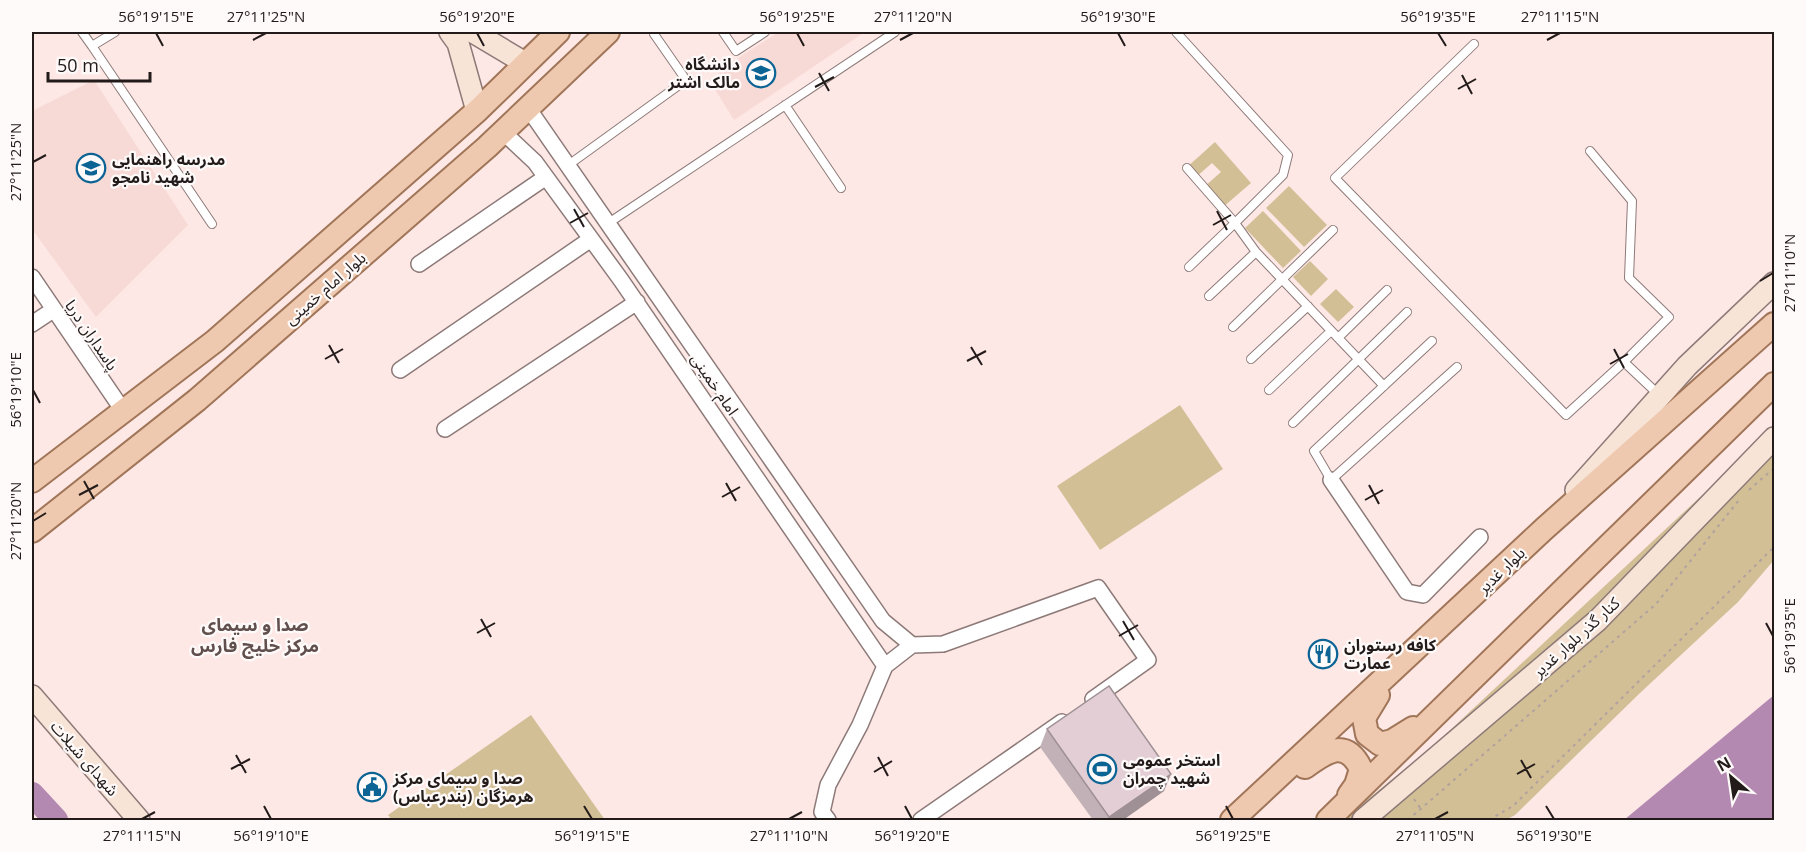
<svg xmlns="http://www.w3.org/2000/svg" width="1806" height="852" font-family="'Open Sans','Noto Sans Arabic',sans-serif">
<rect width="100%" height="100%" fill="#fde8e6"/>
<!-- built -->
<path fill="#f7d9d5" d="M 779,32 L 865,32 L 734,120 L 716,91 L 715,79 L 724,67 Z
M 94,80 L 188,225 L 96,317 L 32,229 L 32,111 Z"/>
<!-- green -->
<path fill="#d3bf95" d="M 1215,142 L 1251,183 L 1222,208 L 1204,187 L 1221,172 L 1212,163 L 1195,178 L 1186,168 Z
M 1289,186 L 1327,225 L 1304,247 L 1266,208 Z
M 1263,211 L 1301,251 L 1283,268 L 1245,228 Z
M 1310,261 L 1328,279 L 1311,296 L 1293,277 Z
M 1336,289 L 1354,307 L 1338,322 L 1320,304 Z
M 1180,405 L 1223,469 L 1100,550 L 1057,486 Z
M 1774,428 L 1774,560 L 1738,602 L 1640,693 L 1515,815 L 1506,820 L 1342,820 L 1432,747 Z
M 531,715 L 605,820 L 392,820 L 388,815 Z"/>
<!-- water -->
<path fill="#b388b1" d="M 1774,695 L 1774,820 L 1624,820 Z"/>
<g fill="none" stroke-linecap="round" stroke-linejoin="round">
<!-- river -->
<path stroke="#b388b1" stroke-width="24" d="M 32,794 L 56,820"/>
<!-- lane casing -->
<g stroke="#8d7a78" stroke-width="10">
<path id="lane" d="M 82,32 L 92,46 L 115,32
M 723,32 L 736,51 L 765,32
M 1176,32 L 1288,155 L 1283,175 L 1235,223 L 1256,252 L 1384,386
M 1474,44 L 1335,178 L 1566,415 L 1624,362
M 92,46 L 212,224
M 785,105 L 841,188
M 1590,151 L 1632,201 L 1629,278 L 1669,317 L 1624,362 L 1659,395
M 567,166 L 686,80 L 654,34
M 1187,168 L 1235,223 L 1189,267
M 607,224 L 895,32
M 1209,296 L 1256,252
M 1233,327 L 1333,230
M 1338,338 L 1387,290
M 1432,341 L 1314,451 L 1331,480 L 1457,367
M 1251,359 L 1308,306
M 1269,390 L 1331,331
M 1293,423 L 1407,312"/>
</g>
<!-- street casing -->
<g stroke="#8d7a78" stroke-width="18">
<path id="street" d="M 528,108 L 883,621 L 912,645
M 503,132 L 535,162 L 621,280 L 885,666
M 419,264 L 546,177
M 32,277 L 124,412
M 32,324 L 53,310
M 400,370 L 591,239
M 445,429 L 637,302
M 1331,480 L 1407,592 L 1423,595 L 1480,537
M 828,820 L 822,812 L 828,785 L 860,725 L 885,666 L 912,645 L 943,644 L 1098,588 L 1148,660 L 1093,699
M 921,820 L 1062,722"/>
</g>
<!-- secondary casing -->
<g stroke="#8d7a78" stroke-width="24">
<path id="secondary" d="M 450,32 L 458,43 L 477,111
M 473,32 L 525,63
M 1576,490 L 1687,366 L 1774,283
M 32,696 L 139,820
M 1363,820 L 1598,620 L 1774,438"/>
</g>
<!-- primary casing -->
<g stroke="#a07558" stroke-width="26">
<path id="primary" d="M 32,481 L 215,341 L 477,111 L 558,32
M 32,531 L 197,400 L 487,147 L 608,32
M 1378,695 L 1364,718 L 1367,734 L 1380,744 L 1392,741 L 1413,728
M 1305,767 C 1327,751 1346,738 1361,769 L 1356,785 L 1349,795
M 1232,820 L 1544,529 L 1774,324
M 1328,820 L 1774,384"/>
</g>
<!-- path -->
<path stroke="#b1a19f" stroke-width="2" stroke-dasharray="3 4.5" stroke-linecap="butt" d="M 1749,490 L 1774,468
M 1414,799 L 1421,809
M 1408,820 L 1656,604 L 1739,500
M 1489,820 L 1513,806 L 1774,547"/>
<!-- lane -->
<use href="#lane" stroke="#fff" stroke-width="8"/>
<!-- street -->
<use href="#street" stroke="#fff" stroke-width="15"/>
<!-- secondary -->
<use href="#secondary" stroke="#f7e4d7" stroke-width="21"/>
<!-- primary -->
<use href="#primary" stroke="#efc9af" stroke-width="22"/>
</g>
<!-- wall -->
<path fill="#c2b1b6" d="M 1047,729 L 1164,791 L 1123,820 L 1093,820 L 1040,747 Z"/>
<!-- shaded-wall -->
<path fill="#9e9094" d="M 1171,774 L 1164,791 L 1123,820 L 1108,820 L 1109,817 Z"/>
<!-- building -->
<path fill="#e2ced4" stroke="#9e9094" stroke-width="1.5" d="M 1109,686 L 1171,774 L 1109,817 L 1047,729 Z"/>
<!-- ticks -->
<path fill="none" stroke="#221b1a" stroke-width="2" d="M 156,33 L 163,46M 477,33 L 484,46M 797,33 L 804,46M 1118,33 L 1125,46M 1438,33 L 1446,46M 253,40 L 266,33M 900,40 L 913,33M 1547,40 L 1560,33M 819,73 L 829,91M 1462,75 L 1472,94M 815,87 L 834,77M 1458,89 L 1476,79M 33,162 L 46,155M 574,209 L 584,227M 1217,211 L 1227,230M 570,223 L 588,213M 1213,225 L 1231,215M 1760,281 L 1773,273M 329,345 L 339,363M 971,347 L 982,365M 1614,349 L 1624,368M 325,359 L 343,349M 967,361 L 986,351M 1610,364 L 1628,354M 33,390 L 40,403M 84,481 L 94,499M 726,483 L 736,501M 1369,485 L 1379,504M 79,495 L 98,485M 722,497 L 740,487M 1365,500 L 1383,490M 33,521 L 46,513M 481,619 L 491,637M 1123,621 L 1134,640M 1766,623 L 1773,636M 477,633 L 495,623M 1119,636 L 1138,625M 236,755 L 246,773M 878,757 L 888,776M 1521,760 L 1531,778M 231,769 L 250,759M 874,772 L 892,761M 1517,774 L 1535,764M 264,806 L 271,819M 584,806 L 592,819M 905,806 L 912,819M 1226,806 L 1233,819M 1546,806 L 1554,819M 142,819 L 155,812M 789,819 L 802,812M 1435,819 L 1448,812"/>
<!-- icons -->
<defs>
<g id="university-ring" transform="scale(1.5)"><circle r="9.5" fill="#fefaf9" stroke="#0c6495" stroke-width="1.5"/><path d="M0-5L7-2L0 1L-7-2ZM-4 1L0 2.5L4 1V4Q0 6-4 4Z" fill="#0c6495"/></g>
<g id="school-ring" transform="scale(1.5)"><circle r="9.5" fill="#fefaf9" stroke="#0c6495" stroke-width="1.5"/><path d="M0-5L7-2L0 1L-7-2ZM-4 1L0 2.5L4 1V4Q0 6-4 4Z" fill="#0c6495"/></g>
<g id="restaurant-ring" transform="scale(1.5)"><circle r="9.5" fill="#fefaf9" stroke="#0c6495" stroke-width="1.5"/><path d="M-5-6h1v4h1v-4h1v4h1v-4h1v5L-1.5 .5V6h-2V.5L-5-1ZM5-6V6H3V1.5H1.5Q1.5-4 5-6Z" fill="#0c6495"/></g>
<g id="stadium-ring" transform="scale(1.5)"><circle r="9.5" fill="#fefaf9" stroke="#0c6495" stroke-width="1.5"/><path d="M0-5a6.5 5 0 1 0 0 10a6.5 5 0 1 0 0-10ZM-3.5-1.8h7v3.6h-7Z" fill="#0c6495"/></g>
<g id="civic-ring" transform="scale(1.5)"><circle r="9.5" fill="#fefaf9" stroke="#0c6495" stroke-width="1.5"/><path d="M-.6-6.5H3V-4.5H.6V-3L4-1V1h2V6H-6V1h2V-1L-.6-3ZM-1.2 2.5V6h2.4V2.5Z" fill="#0c6495"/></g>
</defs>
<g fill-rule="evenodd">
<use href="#university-ring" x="761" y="73"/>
<use href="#school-ring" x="91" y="168"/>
<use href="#restaurant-ring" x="1323" y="654"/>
<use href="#stadium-ring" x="1102" y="769"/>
<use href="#civic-ring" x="372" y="787"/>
</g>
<g text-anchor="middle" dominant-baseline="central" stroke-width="4.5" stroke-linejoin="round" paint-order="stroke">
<!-- poi labels -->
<g font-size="16" font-weight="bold" fill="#221b1a" stroke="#fefaf9" text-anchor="start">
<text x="740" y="64" text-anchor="end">دانشگاه<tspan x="740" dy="18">مالک اشتر</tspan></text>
<text x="112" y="159">مدرسه راهنمایی<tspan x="112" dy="18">شهید نامجو</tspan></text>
<text x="1344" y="645">کافه رستوران<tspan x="1344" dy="18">عمارت</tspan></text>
<text x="1123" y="760">استخر عمومی<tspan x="1123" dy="18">شهید چمران</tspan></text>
<text x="393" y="778">صدا و سیمای مرکز<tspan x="393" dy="18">هرمزگان (بندرعباس)</tspan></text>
</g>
<!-- street labels -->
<g font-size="16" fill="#221b1a" stroke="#fefaf9">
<text transform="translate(325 288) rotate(-41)">بلوار امام خمینی</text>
<text transform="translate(92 335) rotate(56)">پاسداران دریا</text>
<text transform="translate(715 384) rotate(56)">امام خمینی</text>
<text transform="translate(1501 570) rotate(-44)">بلوار غدیر</text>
<text transform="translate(1576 637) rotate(-42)">کنار گذر بلوار غدیر</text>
<text transform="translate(85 758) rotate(49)">شهدای شیلات</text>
</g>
<!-- neighbourhood labels -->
<g font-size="18" font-weight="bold" fill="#604f4d" stroke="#fefaf9">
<text x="255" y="624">صدا و سیمای<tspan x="255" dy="21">مرکز خلیج فارس</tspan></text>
</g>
</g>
<!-- border -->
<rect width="1806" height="852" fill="none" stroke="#fefaf9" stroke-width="66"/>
<!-- north arrow -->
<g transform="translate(1731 777) rotate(331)" stroke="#fefaf9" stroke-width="4.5" paint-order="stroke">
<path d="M0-4.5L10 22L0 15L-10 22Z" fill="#221b1a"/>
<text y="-9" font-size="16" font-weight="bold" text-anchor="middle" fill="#221b1a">N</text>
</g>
<!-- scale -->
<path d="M48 72v9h102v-9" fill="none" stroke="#221b1a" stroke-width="3"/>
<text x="57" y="72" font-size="18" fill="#221b1a" stroke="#fefaf9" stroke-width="4.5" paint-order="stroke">50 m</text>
<rect x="33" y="33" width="1740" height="786" fill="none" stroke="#221b1a" stroke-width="2"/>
<g font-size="15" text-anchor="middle" fill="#221b1a">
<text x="156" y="22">56°19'15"E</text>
<text x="266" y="22">27°11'25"N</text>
<text x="477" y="22">56°19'20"E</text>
<text x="797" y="22">56°19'25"E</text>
<text x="913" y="22">27°11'20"N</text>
<text x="1118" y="22">56°19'30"E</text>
<text x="1438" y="22">56°19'35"E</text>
<text x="1560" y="22">27°11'15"N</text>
<text transform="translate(16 162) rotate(-90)" y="5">27°11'25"N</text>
<text transform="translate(1790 273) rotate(-90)" y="5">27°11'10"N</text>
<text transform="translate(16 390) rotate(-90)" y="5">56°19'10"E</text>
<text transform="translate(16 521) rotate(-90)" y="5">27°11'20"N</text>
<text transform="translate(1790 636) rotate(-90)" y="5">56°19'35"E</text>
<text x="142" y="841">27°11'15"N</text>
<text x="271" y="841">56°19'10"E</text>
<text x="592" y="841">56°19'15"E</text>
<text x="789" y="841">27°11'10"N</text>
<text x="912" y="841">56°19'20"E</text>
<text x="1233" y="841">56°19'25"E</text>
<text x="1435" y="841">27°11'05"N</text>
<text x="1554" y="841">56°19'30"E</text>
</g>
</svg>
